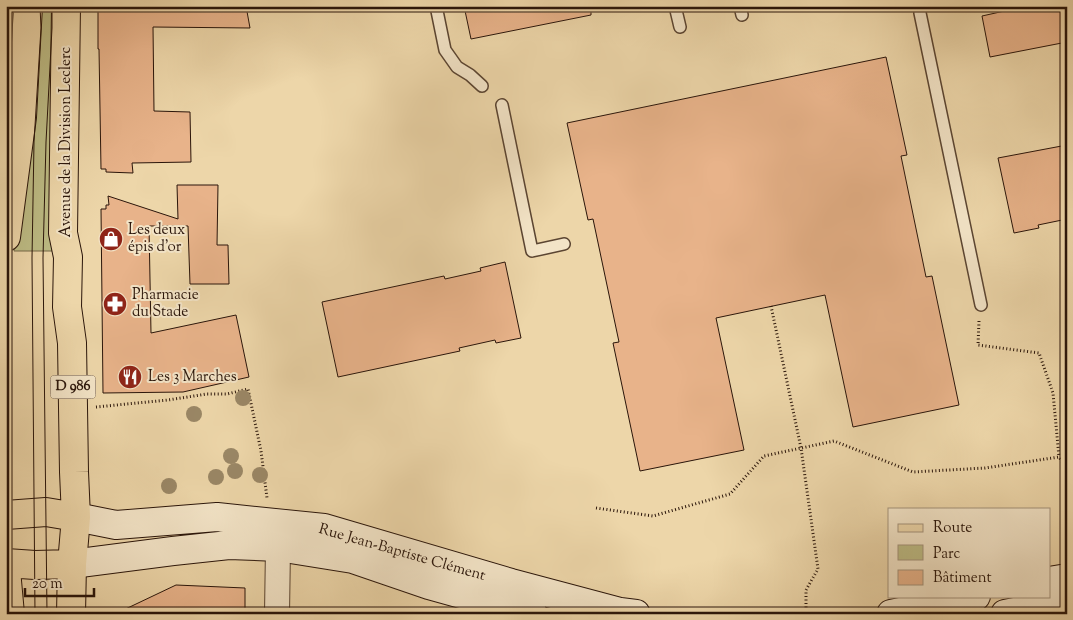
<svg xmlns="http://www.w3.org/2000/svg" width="1073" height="620" font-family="'Sorts Mill Goudy',serif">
<rect width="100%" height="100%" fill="#edd6a9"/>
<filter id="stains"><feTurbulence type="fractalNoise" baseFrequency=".004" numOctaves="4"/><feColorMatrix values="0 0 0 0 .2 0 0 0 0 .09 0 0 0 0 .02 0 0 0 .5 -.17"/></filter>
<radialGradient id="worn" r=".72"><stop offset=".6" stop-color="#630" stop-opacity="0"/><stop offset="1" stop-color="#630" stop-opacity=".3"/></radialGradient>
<!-- green -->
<path fill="#bdbc85" stroke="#746848" d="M 35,6 L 61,6 L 63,251 L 14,251 Z
M 58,610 L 58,614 L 20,614 L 20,611 Z"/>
<!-- building -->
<path fill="#e8b38a" stroke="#2a150a" d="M 98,6 L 246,6 L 250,28 L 153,27 L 154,111 L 190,112 L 191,162 L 132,163 L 133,173 L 106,172 L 106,169 L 101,169 L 99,49 L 98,49 Z
M 464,6 L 591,6 L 591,15 L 471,39 Z
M 1027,6 L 1067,6 L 1067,42 L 990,57 L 982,16 Z
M 886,57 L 907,155 L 901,156 L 926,277 L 932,276 L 959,405 L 853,427 L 825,295 L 716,318 L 744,450 L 640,471 L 613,343 L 619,342 L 593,219 L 588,220 L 567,123 Z
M 1067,145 L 1067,219 L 1038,225 L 1039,228 L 1014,233 L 998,158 Z
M 177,185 L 218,185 L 217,245 L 228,245 L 229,284 L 190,284 L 188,226 L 149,226 L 151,333 L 236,315 L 249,377 L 183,392 L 103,393 L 101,209 L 106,209 L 106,205 L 109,205 L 108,196 L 178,219 Z
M 505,262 L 521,338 L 496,343 L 495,340 L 459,348 L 460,351 L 338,377 L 322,302 L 444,276 L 445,279 L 481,271 L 480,268 Z
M 176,585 L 245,588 L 245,614 L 115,614 Z"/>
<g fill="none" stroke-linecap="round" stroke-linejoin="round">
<!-- service casing -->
<g stroke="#5b4532" stroke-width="14">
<path id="service" d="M 436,6 L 445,50 L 457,67 L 470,75 L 482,86
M 675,6 L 680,27
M 740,6 L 742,15
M 920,6 L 920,13 L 981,305
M 502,105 L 532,251 L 564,244"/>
</g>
<!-- minor casing -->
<g stroke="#5b4532" stroke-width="26">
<path id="minor" d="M 277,614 L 278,547"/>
</g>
<!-- secondary casing -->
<g stroke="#2a150a" stroke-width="30">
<path id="secondary" d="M 76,517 L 116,525 L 217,517 L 324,528 L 511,583 L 620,612 L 636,614
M 72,564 L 173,551 L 229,545 L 278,547 L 353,559 L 429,585 L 533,614
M 1049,581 L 1067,578
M 891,614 L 976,596
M 1005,614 L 1067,601"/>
</g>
<!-- primary casing -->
<g stroke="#2a150a" stroke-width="30">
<path id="primary" d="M 66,6 L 63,233 L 68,257 L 67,307 L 72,343 L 74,472 L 76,517 L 72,564 L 71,614
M 6,237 L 22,117 L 28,6
M 6,515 L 46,512 L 76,517
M 6,563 L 35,565 L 72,564
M 6,570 L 10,614"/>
</g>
<!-- path -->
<path stroke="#2a150a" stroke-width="3" stroke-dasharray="1 2.5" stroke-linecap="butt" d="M 771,306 L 801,448 L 818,569 L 806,590 L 806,614
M 979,321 L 978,345 L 1039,353 L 1053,393 L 1059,457
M 96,407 L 168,400 L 207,394 L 227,394 L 248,389 L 261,451 L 267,498
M 596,508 L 653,516 L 730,494 L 764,456 L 834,441 L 913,472 L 985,468 L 1059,457 L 1067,468"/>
<!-- service -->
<use href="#service" stroke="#f3e4c7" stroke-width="11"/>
<!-- minor -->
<use href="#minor" stroke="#f3e4c7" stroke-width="24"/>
<!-- secondary -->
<use href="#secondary" stroke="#f3e4c7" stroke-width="28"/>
<!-- primary -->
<use href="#primary" stroke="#edd6a9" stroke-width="28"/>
<!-- tram -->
<path stroke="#2a150a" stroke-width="1" d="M 35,614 L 32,258 L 34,142 L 41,28 L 40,6
M 47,614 L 43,258 L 46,142 L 52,28 L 52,6"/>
</g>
<!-- trees -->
<g fill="#9a8766">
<circle cx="243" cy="398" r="8"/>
<circle cx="194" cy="414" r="8"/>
<circle cx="231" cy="456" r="8"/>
<circle cx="235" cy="471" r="8"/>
<circle cx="260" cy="475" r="8"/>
<circle cx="216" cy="477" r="8"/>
<circle cx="169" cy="486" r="8"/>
</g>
<!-- icons -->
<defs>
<g id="shop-disc" transform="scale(1.25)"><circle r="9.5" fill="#8f2418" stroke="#f3e4c7"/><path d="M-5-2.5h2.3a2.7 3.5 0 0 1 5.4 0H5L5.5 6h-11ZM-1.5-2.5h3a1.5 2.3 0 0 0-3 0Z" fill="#fff"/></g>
<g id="pharmacy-disc" transform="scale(1.25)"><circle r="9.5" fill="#8f2418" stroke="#f3e4c7"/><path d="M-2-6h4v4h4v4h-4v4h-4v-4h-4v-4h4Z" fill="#fff"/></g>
<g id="restaurant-disc" transform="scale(1.25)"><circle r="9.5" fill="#8f2418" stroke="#f3e4c7"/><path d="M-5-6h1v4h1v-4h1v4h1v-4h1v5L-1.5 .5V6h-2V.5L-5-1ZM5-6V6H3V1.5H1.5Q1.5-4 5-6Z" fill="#fff"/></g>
</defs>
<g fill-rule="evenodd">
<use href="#shop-disc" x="111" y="239"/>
<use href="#pharmacy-disc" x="115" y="304"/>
<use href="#restaurant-disc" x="130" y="377"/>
</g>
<g text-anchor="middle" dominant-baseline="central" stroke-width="4" stroke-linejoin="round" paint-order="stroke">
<!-- shield labels -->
<rect fill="#f3e4c7" stroke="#665343" stroke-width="1" x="50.5" y="375.5" width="45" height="23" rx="4"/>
<g font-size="14" font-weight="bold" fill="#2a150a">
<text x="73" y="387">D 986</text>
</g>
<!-- street labels -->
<g font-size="15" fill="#2a150a" stroke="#f3e4c7">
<text transform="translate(66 142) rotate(-90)">Avenue de la Division Leclerc</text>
<text transform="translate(402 553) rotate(16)">Rue Jean-Baptiste Clément</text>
</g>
<!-- poi labels -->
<g font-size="15" fill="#2a150a" stroke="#f3e4c7" text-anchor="start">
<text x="128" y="230">Les deux<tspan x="128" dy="17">épis d’or</tspan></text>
<text x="132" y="295">Pharmacie<tspan x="132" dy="17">du Stade</tspan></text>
<text x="148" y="377">Les 3 Marches</text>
</g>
</g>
<!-- margin -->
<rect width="1073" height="620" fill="none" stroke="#edd6a9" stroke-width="25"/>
<rect x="8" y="8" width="1058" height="605" fill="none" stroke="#2a150a" stroke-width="2.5"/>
<rect x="12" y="12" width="1048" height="595" fill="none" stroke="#2a150a"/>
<!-- legend -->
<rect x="888" y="508" width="162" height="90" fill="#f3e4c7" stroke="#a3917b"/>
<rect x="898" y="524" width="25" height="8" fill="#edd6a9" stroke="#a3917b"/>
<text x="933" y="532" font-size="15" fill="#2a150a">Route</text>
<rect x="898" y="545" width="25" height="15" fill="#bdbc85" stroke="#a3917b"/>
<text x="933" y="558" font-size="15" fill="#2a150a">Parc</text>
<rect x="898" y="570" width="25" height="15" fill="#e8b38a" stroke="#a3917b"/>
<text x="933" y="582" font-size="15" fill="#2a150a">Bâtiment</text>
<!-- scale -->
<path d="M25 588v8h69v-8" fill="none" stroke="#2a150a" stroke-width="2.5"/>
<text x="32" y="588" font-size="15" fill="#2a150a" stroke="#f3e4c7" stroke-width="4" paint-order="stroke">20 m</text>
<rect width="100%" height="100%" filter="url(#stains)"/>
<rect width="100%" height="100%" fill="url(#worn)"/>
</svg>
